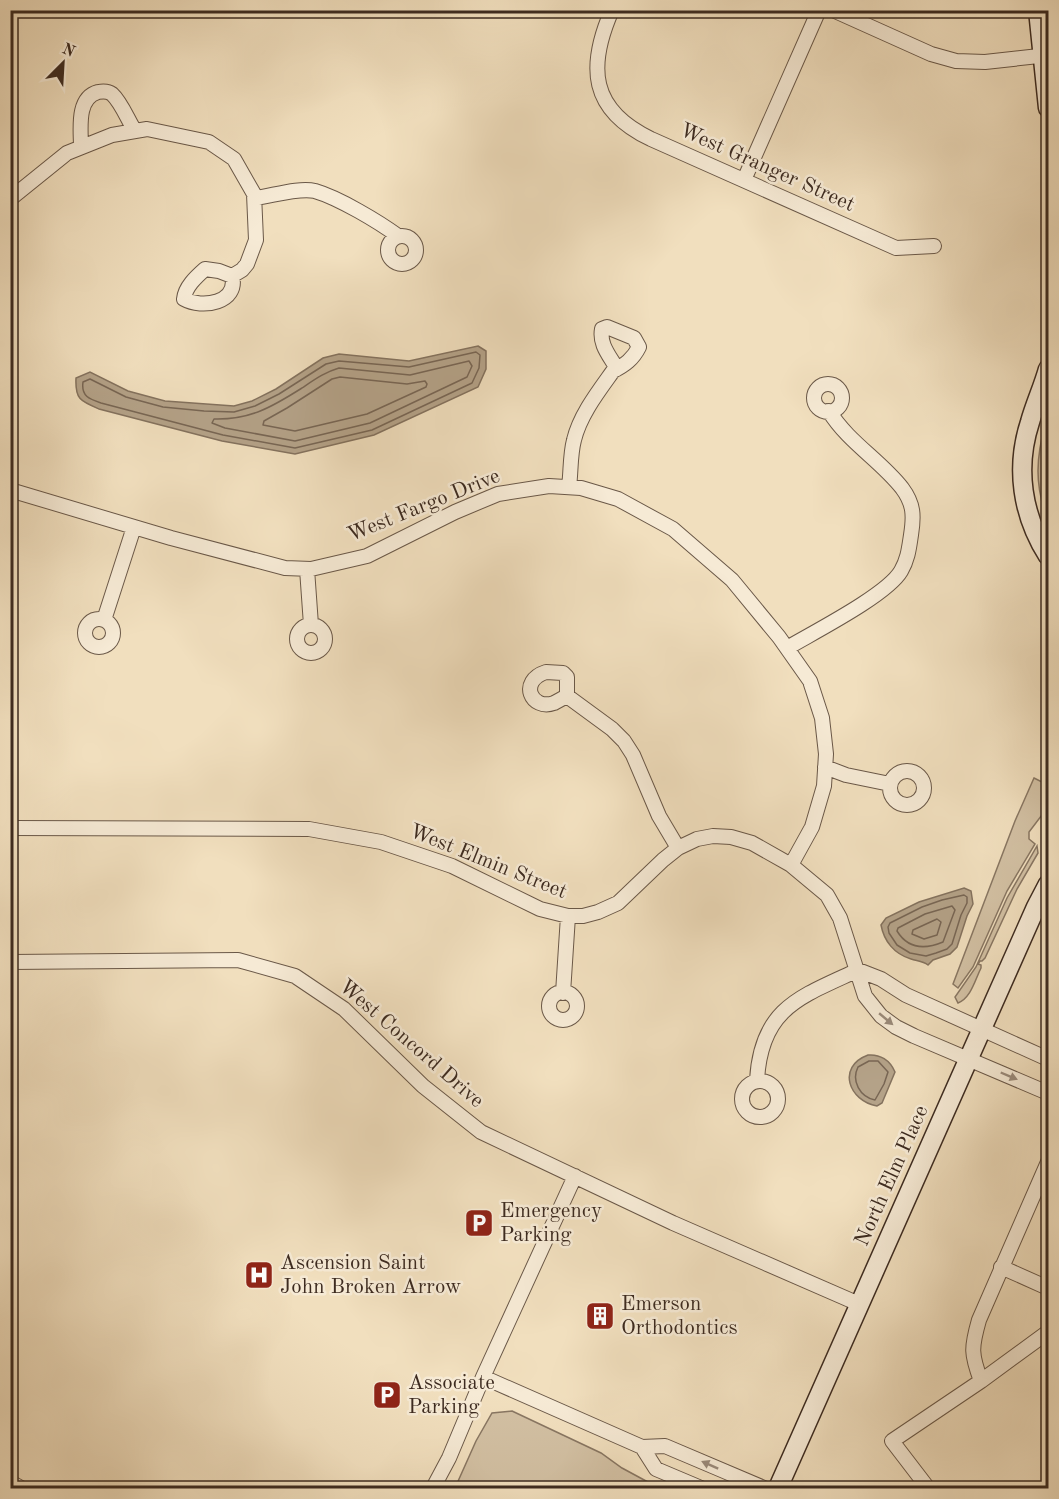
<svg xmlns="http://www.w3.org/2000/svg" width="1059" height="1499" font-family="'Old Standard TT',serif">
<rect width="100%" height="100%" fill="#f1dfbe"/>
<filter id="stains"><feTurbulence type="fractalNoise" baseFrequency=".00333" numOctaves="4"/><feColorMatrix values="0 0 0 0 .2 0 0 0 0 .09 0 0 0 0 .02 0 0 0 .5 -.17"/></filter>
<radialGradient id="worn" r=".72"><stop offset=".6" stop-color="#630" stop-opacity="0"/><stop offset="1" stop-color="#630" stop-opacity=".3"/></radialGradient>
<!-- green -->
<path fill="#d2c0a3" stroke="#887662" stroke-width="1.5" d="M 1046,420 L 1048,421 L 1048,521 C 1034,484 1036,458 1046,420 Z
M 1034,778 L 1048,785 L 1048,807 L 1029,832 L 1029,839 L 1035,844 L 1007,891 L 973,967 L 958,988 L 953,984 L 1015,821 Z
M 1037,846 L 1038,853 L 1017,889 L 985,958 L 982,961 L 980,961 L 978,964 L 981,965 L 981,968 C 975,980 971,998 958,1003 L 955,997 L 976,967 L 1007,898 Z
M 512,1411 L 601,1453 L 622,1468 L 659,1488 L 455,1488 L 476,1441 L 492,1413 Z"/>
<!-- water -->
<path fill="#b4a288" stroke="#84725e" stroke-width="1.5" d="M 478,346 L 486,351 L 486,369 L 478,387 L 374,435 L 295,454 L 222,441 L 99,409 C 80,401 75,399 76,378 L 90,372 L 128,391 L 165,401 L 234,406 L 252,401 L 276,389 L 323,358 L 339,354 L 409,361 Z
M 964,888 L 971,891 L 973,904 L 967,916 L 957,947 L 950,954 L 933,960 L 928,965 C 923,961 917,961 911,959 C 894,954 884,941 881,925 L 886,918 L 919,902 Z
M 868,1055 C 880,1054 890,1060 895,1072 L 882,1103 L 877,1106 C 849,1101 836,1067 868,1055 Z"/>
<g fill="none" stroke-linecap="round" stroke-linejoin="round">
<!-- shore -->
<path stroke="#786654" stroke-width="1.5" d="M 476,352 L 480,355 L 479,368 L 472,383 L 372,430 L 295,448 L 223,435 L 101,403 C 89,399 81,396 83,382 L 90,379 L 126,397 L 163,407 L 204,411 L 234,412 L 255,406 L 279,394 L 326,364 L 339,361 L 409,367 Z
M 469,361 L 472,366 L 467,377 L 370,423 L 295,441 L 225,428 L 212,423 L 214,419 C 250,420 272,407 302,388 C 314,380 325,372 339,368 L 410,375 Z
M 340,377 L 407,384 L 425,381 L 427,384 L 426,387 L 367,414 L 295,431 L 263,425 L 264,421 L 287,408 L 332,379 Z
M 964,895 L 967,897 L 967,903 L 961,915 L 952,944 L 947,949 L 936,953 L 926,956 L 910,953 L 897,945 L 889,933 L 888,927 L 890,923 L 922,907 L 942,900 Z
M 952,906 L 955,910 L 943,942 C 924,950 908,949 897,931 L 898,928 L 925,914 Z
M 937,919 L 941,922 L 937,935 L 924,939 L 912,934 L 913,930 Z
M 869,1061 L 878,1061 L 888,1072 L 884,1084 L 875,1100 C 860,1097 851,1081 858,1067 Z"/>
<!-- street casing -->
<g stroke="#6a5848" stroke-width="16">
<path id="street" d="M 612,10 C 587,67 590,110 651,139 L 896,248 L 934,246
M 833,10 L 931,54 L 956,61 L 985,62 L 1048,55
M 81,147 C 81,130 76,98 98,92 C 103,91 108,91 112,94 C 121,102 128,120 135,131
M 744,180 L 819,10
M 255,198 C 272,196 299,187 315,191 C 339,198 379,222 398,236
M 10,199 L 67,153 L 112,135 L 147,129 L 209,142 L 234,159 L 254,194 L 256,240 L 247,264 L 242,270 L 232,276
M388 250a14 14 0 1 1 28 0a14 14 0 1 1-28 0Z
M 205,269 L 219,271 L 232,276 C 239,303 202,309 184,299 C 185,287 196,277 205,269 Z
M814 398a14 14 0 1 1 28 0a14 14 0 1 1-28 0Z
M 569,487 C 571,472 570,455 574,440 C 580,415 598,392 613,371 C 625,365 633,359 639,347 L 634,338 L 607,327 L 602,329 C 599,345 610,356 617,369
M 10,490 L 171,538 L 285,568 L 311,569 L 367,556 L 455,512 L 498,494 L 549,486 L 581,488 L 618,499 L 673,529 L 732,580 L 779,637 L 810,681 L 822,718 L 826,754 L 824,786 L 812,827 L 791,865
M 307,569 L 311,625
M85 633a14 14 0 1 1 28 0a14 14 0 1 1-28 0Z
M 104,620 L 134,527
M297 639a14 14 0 1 1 28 0a14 14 0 1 1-28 0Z
M 787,648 C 814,632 887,595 901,571 C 908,559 909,548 911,535 C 914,516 914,504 902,488 C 880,460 848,442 829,411
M 546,672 L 563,673 L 567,677 L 567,696 C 563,698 558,701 554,703 C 531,711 518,681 546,672 Z
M 567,696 L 612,729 L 624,741 L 633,755 L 659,816 L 678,848
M 825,767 L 846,775 L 890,784
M890 788a17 17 0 1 1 34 0a17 17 0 1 1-34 0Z
M 10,828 L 309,829 L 381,842 L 452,866 L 540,909 L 568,916 L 583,916 L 598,912 L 618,903 L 663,860 L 678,848 L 697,839 L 713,836 L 731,837 L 752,843 L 791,865 L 827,895 L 840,918 L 865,996 L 881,1016 L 896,1027 L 914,1036 L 1048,1093
M 10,962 L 238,960 L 295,976 L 344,1009 L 423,1086 L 481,1132 L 673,1223 L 859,1304
M 858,970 L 881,979 L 906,995 L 1048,1059
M549 1006a14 14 0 1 1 28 0a14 14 0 1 1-28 0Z
M 563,993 L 568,916
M 757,1080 C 761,1008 800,997 858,970
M742 1099a18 18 0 1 1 36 0a18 18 0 1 1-36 0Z
M 1001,1267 L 1048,1288
M 483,1377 L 642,1447 L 665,1446 L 764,1488
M 981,1381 C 971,1354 971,1348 979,1320 L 1048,1162
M 642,1447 L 656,1469 L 701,1488
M 10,1482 L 21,1488
M 433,1488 L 449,1458 L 483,1377 L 575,1176
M 928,1488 L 892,1441 L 981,1381 L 1048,1332"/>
</g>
<!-- secondary casing -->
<g stroke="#3d2b20" stroke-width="21">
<path id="secondary" d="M 1038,10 L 1048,108
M 1048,369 C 1043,387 1035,404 1030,422 C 1015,468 1022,515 1048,556
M 778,1488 L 1036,907 L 1048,884"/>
</g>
<!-- street -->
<use href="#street" stroke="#f6ead5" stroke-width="14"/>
<!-- secondary -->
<use href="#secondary" stroke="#f6ead5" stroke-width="18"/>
</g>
<!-- one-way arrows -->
<defs><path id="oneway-solid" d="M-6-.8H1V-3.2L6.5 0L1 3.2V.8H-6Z" transform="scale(1.5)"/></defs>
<g fill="#9a8a7a">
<use href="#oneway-solid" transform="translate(886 1019) rotate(40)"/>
<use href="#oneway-solid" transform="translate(1009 1076) rotate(23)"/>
<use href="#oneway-solid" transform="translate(710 1465) rotate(-156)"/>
</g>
<!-- icons -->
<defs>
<g id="parking-square" transform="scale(1.5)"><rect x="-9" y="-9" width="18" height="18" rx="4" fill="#8f2418" stroke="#f6ead5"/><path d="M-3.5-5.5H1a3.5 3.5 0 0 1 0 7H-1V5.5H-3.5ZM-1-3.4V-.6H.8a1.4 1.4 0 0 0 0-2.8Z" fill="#fff"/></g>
<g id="hospital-square" transform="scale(1.5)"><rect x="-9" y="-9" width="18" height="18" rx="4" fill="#8f2418" stroke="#f6ead5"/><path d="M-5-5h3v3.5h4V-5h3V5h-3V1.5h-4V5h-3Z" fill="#fff"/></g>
<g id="building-square" transform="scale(1.5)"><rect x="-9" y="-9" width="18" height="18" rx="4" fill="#8f2418" stroke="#f6ead5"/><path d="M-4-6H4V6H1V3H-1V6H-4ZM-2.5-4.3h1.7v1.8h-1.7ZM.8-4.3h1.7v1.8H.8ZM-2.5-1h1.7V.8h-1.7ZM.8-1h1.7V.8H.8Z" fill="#fff"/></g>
</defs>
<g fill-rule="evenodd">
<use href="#parking-square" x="479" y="1223"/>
<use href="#hospital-square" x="259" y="1275"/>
<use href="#building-square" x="600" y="1316"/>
<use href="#parking-square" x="387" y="1395"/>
</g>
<g text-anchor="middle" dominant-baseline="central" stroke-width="5" stroke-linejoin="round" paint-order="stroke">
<!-- street labels -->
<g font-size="21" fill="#3d2b20" stroke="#f6ead5">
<text transform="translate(767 168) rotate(24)">West Granger Street</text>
<text transform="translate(424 506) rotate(-22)">West Fargo Drive</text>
<text transform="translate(488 862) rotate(22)">West Elmin Street</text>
<text transform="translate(411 1044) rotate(41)">West Concord Drive</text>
<text transform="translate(892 1176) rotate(-66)">North Elm Place</text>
</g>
<!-- poi labels -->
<g font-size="21" fill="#3d2b20" stroke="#f6ead5" text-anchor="start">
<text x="500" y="1211">Emergency<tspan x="500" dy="24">Parking</tspan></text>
<text x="280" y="1263">Ascension Saint<tspan x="280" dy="24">John Broken Arrow</tspan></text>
<text x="621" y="1304">Emerson<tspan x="621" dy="24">Orthodontics</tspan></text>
<text x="408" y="1383">Associate<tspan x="408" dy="24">Parking</tspan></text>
</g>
</g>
<!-- margin -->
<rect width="1059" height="1499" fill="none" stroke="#f1dfbe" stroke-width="36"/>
<rect x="12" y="12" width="1035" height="1475" fill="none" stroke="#3d2b20" stroke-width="3"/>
<rect x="18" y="18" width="1023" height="1463" fill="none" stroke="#3d2b20" stroke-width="1.5"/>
<!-- north arrow -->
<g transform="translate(63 63) rotate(24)" stroke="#f6ead5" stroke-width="4.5" paint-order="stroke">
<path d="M0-4.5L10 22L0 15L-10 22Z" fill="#3d2b20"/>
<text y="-9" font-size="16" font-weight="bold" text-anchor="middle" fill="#3d2b20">N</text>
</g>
<rect width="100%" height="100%" filter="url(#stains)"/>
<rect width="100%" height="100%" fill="url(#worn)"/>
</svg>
